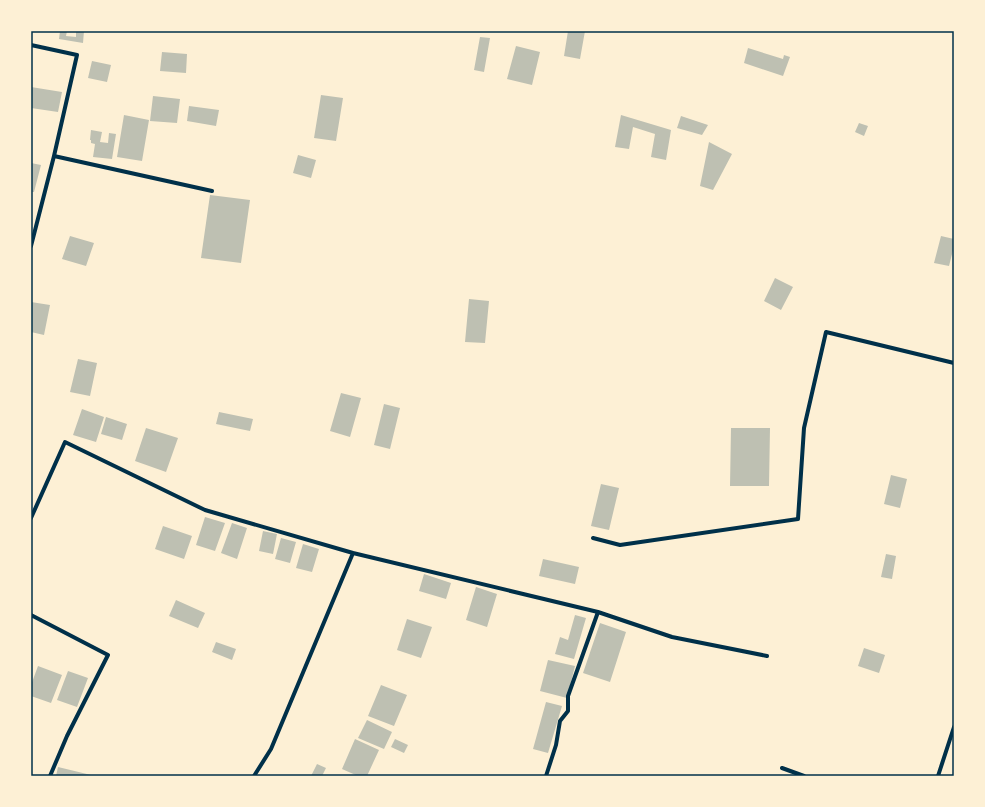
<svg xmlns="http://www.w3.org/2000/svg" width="985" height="807" font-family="Overpass,sans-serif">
<rect width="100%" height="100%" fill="#fdf0d5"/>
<!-- building -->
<path fill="#bec0b2" d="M 60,31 L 67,31 L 66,36 L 76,37 L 76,31 L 84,31 L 83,43 L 59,39 Z
M 568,31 L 585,31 L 580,59 L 564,56 Z
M 480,37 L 490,38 L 484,72 L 474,70 Z
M 516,46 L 540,52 L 532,85 L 507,79 Z
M 748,48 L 783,59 L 784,55 L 790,57 L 783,76 L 744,63 Z
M 162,52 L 187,54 L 186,73 L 160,71 Z
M 92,61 L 111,65 L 107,82 L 88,78 Z
M 31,87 L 62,92 L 58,112 L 31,108 Z
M 321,95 L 343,98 L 336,141 L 314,138 Z
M 153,96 L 180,99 L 177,123 L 150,121 Z
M 189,106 L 219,110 L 216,126 L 187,121 Z
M 124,115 L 149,120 L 142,161 L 117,157 Z
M 621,115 L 671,130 L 666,160 L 651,157 L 655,134 L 633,127 L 629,149 L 615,147 Z
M 681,116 L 708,125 L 702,135 L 677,128 Z
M 859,123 L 868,126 L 864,136 L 855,132 Z
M 91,130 L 102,132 L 100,142 L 108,143 L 109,133 L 116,134 L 112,159 L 93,157 L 95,144 L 91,143 L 91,140 L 90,140 Z
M 709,142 L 732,154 L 713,190 L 700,186 Z
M 298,155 L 316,160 L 311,178 L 293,173 Z
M 31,163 L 41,165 L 34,192 L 31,192 Z
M 210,195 L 250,200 L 241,263 L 201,258 Z
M 70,236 L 94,243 L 86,266 L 62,259 Z
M 941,236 L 954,239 L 954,246 L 949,266 L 934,263 Z
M 775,278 L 793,287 L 781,310 L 764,301 Z
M 469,299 L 489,301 L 485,343 L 465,342 Z
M 31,302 L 50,305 L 44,335 L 31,332 Z
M 78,359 L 97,363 L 90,396 L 70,392 Z
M 341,393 L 361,398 L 350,437 L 330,431 Z
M 384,404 L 400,408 L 390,449 L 374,445 Z
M 82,409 L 104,417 L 96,442 L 73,435 Z
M 219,412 L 253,419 L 250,431 L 216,424 Z
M 106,417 L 127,424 L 122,440 L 101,434 Z
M 146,428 L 178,438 L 166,472 L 135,461 Z
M 731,428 L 770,428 L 769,486 L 730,486 Z
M 891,475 L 907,479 L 900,508 L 884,504 Z
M 601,484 L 619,488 L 609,530 L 591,526 Z
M 205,517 L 225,523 L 215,551 L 196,545 Z
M 232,523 L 247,528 L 237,559 L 221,553 Z
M 163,526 L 192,536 L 184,559 L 155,549 Z
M 263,531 L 277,534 L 273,554 L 259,551 Z
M 281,538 L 296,542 L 290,563 L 275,559 Z
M 303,544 L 319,549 L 312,572 L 296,568 Z
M 886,554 L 896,556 L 892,579 L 881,577 Z
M 543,559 L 579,567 L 575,584 L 539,576 Z
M 424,574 L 451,583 L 446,599 L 419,591 Z
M 476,587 L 497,594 L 487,627 L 466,620 Z
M 176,600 L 205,613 L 198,628 L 169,616 Z
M 575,615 L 586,618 L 574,659 L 555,654 L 560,637 L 568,640 Z
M 407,619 L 432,627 L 421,658 L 397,650 Z
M 600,623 L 626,632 L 610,682 L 583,673 Z
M 216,642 L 236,649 L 232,660 L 212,652 Z
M 864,648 L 885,655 L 879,673 L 858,666 Z
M 548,660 L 575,666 L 567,698 L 540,691 Z
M 38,666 L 62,675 L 51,703 L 31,696 L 31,685 Z
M 68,671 L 88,678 L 77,707 L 57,700 Z
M 381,685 L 407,695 L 394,726 L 368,716 Z
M 546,702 L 562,706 L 548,753 L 533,749 Z
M 367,720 L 392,732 L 384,749 L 358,738 Z
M 355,739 L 379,750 L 367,776 L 358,776 L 342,769 Z
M 395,739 L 408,745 L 404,753 L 391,747 Z
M 317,764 L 326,768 L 322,776 L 311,776 Z
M 58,767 L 91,775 L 91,776 L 56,776 Z"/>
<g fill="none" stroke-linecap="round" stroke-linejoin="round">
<!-- minor -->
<path stroke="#003049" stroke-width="4" d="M 31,45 L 77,55 L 54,156 L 31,246
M 54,156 L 212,191
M 31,518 L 65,442 L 205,510 L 353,553 L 271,749 L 254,776
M 593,538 L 620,545 L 798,519 L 804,428 L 826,332 L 954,363
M 353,553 L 598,612 L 672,637 L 767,656
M 31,615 L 108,655 L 67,736 L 50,776
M 782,768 L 804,776
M 546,776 L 556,745 L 560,721 L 568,711 L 568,696 L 598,612
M 938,776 L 954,727"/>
</g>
<!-- border -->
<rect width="985" height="807" fill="none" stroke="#fdf0d5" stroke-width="64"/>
<rect x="32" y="32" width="921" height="743" fill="none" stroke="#003049" stroke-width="1.5"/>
</svg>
